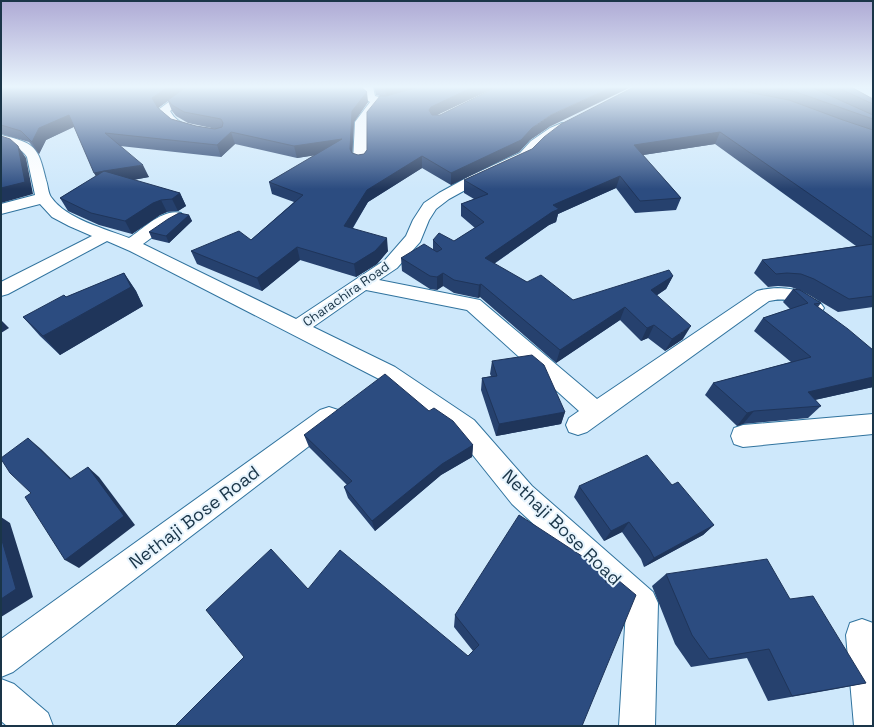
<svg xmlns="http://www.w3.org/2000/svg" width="874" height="727" font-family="'Space Grotesk',sans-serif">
<rect width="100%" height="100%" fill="#cee8fb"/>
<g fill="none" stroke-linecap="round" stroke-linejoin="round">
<!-- minor casing -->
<g stroke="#30739e" stroke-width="2">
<path id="minor" d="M 189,87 L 201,87 L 170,111 C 179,127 191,123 196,131 L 194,134 C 178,138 165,123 158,110 Z
M 363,87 L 373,87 L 375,96 L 386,99 L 428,87 L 446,87 L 445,89 L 386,105 L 380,105 L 367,123 L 367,161 L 365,164 L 360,165 L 355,164 L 353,161 L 355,122 L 370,102 L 364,98 Z
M 562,123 L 566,124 L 568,127 L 566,130 L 541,147 L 530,159 L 478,183 L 449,199 L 436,209 L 429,220 L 420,242 L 397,268 L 379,280 L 480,300 L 597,399 L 757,291 C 778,285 812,288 824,308 L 821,313 C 806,317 799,304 786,300 C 780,299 774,300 769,301 L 587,432 L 578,435 L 569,432 L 566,425 L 569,418 L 579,411 L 467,310 L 366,290 L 313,327 L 395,367 L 474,420 L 532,486 L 653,592 L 658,603 L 655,726 L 619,726 L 626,610 L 512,504 L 456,434 L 379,379 L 130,251 L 107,241 L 8,294 L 1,296 L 1,282 L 92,236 L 69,226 L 52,217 L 40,204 L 1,214 L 1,204 L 35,195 L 27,157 C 22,148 10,145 1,143 L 1,135 C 35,143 38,146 46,180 C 48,185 48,193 51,197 C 66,219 106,229 129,238 C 143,229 163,208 181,213 L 183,216 L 181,219 L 170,224 L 143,244 L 296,319 L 385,260 L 406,236 L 413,220 L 424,203 L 439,193 L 468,177 L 520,153 L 531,141 L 550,128 Z
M 329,407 L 338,410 L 341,417 L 338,424 L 13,672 L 1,677 L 1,639 L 320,410 Z
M 873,414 L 873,434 L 743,447 L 734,444 L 731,436 L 734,428 L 743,425 Z
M 862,619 L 873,623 L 873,726 L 854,726 L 846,635 L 850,623 Z
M 1,679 L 14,684 L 48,713 L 53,726 L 7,726 L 1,721 Z"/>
</g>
<!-- minor -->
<use href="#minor" fill="#fff" fill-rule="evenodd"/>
</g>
<!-- wall -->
<path fill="#26416e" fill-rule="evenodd" d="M 1,87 L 362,87 L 368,102 L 354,122 L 352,153 L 358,155 L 364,154 L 367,150 L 380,96 L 376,95 L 374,87 L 496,87 L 492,89 L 436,115 L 549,127 L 530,140 L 519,152 L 451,185 L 422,168 L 368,202 L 353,228 L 388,251 L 377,264 L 356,277 L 300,260 L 262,291 L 197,264 L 191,251 L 251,240 L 294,202 L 272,194 L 269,182 L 315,155 L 297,158 L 235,144 L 221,157 L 120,146 L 149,177 L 133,180 L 180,193 L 186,206 L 178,211 L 167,212 L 160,215 L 132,234 L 99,225 L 68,211 L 60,198 L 96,176 L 74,127 L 46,140 L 39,154 L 29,142 L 1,134 ZM 168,101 L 172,111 L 176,116 L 188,123 L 216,129 L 196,126 L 171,119 L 158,108 Z
M 634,87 L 851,87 L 873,99 L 873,307 L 838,312 L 804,292 L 800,290 L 821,303 L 818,307 L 873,350 L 873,387 L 815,400 L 821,406 L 808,418 L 743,424 L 737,426 L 705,395 L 713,383 L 791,362 L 754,331 L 763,318 L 790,309 L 783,302 L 793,289 L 799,290 L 791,287 L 778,286 L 768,287 L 754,273 L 762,260 L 856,246 L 715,144 L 643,155 L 681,198 L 676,210 L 635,213 L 616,188 L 558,214 L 556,222 L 549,225 L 494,264 L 527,282 L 573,300 L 673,276 L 666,289 L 656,296 L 683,339 L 665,351 L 648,338 L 641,341 L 620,320 L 556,363 L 480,297 L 478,298 L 454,293 L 443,286 L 437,290 L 430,289 L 402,271 L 401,258 L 433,249 L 433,240 L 454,241 L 475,228 L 461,216 L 461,204 L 474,199 L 464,193 L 464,180 L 532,149 Z
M 189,215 L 192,221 L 169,243 L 152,239 L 149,232 Z
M 124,273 L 136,291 L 143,306 L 60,355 L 40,336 L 23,317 L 66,297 Z
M 492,361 L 565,412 L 561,424 L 496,436 L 481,390 L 482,378 L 491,376 L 490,374 Z
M 429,411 L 473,445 L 472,457 L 441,475 L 375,531 L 348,498 L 344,487 L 347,485 L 309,447 L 304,435 Z
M 672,485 L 714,525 L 703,535 L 644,567 L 641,559 L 622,532 L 604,541 L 574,497 L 579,486 Z
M 666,574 L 790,599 L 866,683 L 836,689 L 768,701 L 747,658 L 691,667 L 675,644 L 652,586 Z
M 614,577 L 610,581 L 582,726 L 244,657 L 308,589 L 468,656 L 473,651 L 454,627 L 455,615 Z"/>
<!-- shaded-wall -->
<path fill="#1f355a" d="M 168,87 L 186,87 L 157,109 L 152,98 Z
M 361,87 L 362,87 L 362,97 L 367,92 L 368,102 L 354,122 L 352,161 L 350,149 L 352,111 Z
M 385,87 L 422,87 L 386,97 Z
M 473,87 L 496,87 L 492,89 L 431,118 L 429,110 L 431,107 Z
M 612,87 L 631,87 L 549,127 L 530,140 L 519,152 L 451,185 L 451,173 L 532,128 L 551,115 Z
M 69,115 L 75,126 L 46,140 L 39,154 L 32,142 L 39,128 Z
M 231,132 L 235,144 L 221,157 L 217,145 Z
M 720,132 L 715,144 L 630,157 L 634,145 Z
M 342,139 L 344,151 L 297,158 L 294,146 Z
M 18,146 L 26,158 L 33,194 L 1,203 L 1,188 Z
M 422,156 L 422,168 L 368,202 L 346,238 L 344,226 L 367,190 Z
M 143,165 L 149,177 L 111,184 L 104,171 Z
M 104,171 L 101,185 L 94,173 Z
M 620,176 L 616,188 L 558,214 L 556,222 L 549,225 L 483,271 L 485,258 L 553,205 Z
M 180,193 L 186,206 L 178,211 L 172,199 Z
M 161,200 L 167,212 L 160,215 L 132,234 L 125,221 L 153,203 Z
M 189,215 L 192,221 L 169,243 L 166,236 Z
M 387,238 L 388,251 L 377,264 L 356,277 L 354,264 Z
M 297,247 L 300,260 L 262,291 L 257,278 Z
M 124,273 L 136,291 L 143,306 L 60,355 L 43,336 L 80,316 Z
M 443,273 L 443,286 L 437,290 L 437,277 Z
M 673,276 L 666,289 L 645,303 L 651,290 Z
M 481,284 L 480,297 L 478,298 L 479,285 Z
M 625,307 L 620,320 L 556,363 L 560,350 Z
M 1,320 L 9,328 L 1,333 Z
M 654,325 L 648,338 L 641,341 L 647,328 Z
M 691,326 L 683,339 L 665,351 L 672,339 Z
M 873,377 L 873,387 L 796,404 L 808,392 Z
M 754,411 L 743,424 L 737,426 L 747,413 Z
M 565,412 L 561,424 L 496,436 L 499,424 Z
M 28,438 L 41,449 L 82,489 L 70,479 Z
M 473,445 L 472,457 L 441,475 L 375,531 L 372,521 L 442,464 Z
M 88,467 L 99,477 L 135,525 L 79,568 L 65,560 Z
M 1,517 L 10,523 L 33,597 L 1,617 Z
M 629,522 L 622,532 L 604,541 L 611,531 Z
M 714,525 L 703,535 L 644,567 L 654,558 Z
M 614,577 L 601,591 L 605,582 Z"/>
<!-- building -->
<path fill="#2c4c80" stroke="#1f355a" d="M 1,87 L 168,87 L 152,98 L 158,108 L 171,119 L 196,126 L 215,129 L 222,127 L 223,123 L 221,119 L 184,112 L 172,105 L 168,100 L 186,87 L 361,87 L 367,92 L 352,111 L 350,149 L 352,153 L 358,155 L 364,154 L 367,150 L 367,112 L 380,96 L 386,96 L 418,87 L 473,87 L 431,107 L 429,110 L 432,115 L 440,115 L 497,87 L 612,87 L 551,115 L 532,128 L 521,140 L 451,173 L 422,156 L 367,190 L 344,226 L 387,238 L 375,251 L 354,264 L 297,247 L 257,278 L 191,251 L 239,231 L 251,240 L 303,195 L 269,182 L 342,139 L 294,146 L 231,132 L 217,145 L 105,133 L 143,165 L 104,171 L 180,193 L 172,199 L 161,200 L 153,203 L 125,221 L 91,213 L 60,198 L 104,171 L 94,173 L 69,115 L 39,128 L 32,142 L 21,131 L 1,125 Z
M 634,87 L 722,87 L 789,100 L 843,120 L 873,130 L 873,238 L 720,132 L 634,145 L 681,198 L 640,201 L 620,176 L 553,205 L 559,209 L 552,212 L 485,258 L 527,282 L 541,275 L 573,300 L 669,270 L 673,276 L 651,290 L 691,326 L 672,339 L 654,325 L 647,328 L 625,307 L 560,350 L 481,284 L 479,285 L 454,280 L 443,273 L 437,277 L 430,276 L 401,258 L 424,244 L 437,252 L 442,249 L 433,240 L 439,233 L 454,241 L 484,222 L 461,204 L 488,194 L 464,180 L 532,149 L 544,137 L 561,124 Z
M 773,87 L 811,87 L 873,115 L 873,119 L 793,91 Z
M 836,87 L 851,87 L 873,99 L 873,104 Z
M 1,136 L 10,139 L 18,146 L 25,182 L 1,188 Z
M 179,213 L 189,215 L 166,236 L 149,232 L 168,219 Z
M 873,244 L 873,296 L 849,299 L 814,279 L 801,274 L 787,273 L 776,274 L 762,260 Z
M 124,273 L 131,287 L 43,336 L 23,317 L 64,295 L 66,297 Z
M 793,289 L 800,290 L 821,303 L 814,304 L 848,329 L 873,350 L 873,377 L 808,392 L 821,406 L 754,411 L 747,413 L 713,383 L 811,357 L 763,318 L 808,303 Z
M 532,355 L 544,365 L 565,412 L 499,424 L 482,378 L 497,376 L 492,361 Z
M 385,374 L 429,411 L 434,408 L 453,421 L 473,445 L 442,464 L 372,521 L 344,487 L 352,481 L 304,435 Z
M 28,438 L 70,479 L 88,467 L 124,516 L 65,560 L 25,497 L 31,493 L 10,473 L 1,459 L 1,458 Z
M 647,455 L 672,485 L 678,482 L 714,525 L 654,558 L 650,550 L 629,522 L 611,531 L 579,486 Z
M 519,515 L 614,577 L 605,582 L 618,580 L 636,595 L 582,726 L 175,726 L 244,657 L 206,610 L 271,549 L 308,589 L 340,550 L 468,656 L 479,645 L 455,615 Z
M 1,537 L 16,589 L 1,599 Z
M 767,559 L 790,599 L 813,596 L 866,683 L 792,696 L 769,649 L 709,659 L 692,635 L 666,574 Z"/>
<!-- sky -->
<linearGradient id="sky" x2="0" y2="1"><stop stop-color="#aeaad5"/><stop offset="0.46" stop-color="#e9f5fd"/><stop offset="1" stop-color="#e9f5fd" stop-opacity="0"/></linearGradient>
<rect width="874" height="189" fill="url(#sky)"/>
<g text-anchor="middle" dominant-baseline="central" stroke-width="4" stroke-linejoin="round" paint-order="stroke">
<!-- far-street labels -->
<g font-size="13" fill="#1a3548" stroke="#e7f4fd">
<text transform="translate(346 294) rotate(-35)">Charachira Road</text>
</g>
<!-- near-street labels -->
<g font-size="18" fill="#1a3548" stroke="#e7f4fd">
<text transform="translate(194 517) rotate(-37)">Nethaji Bose Road</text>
<text transform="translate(562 527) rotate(44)">Nethaji Bose Road</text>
</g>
</g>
<!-- border -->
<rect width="874" height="727" fill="none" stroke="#1a3548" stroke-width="4"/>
</svg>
